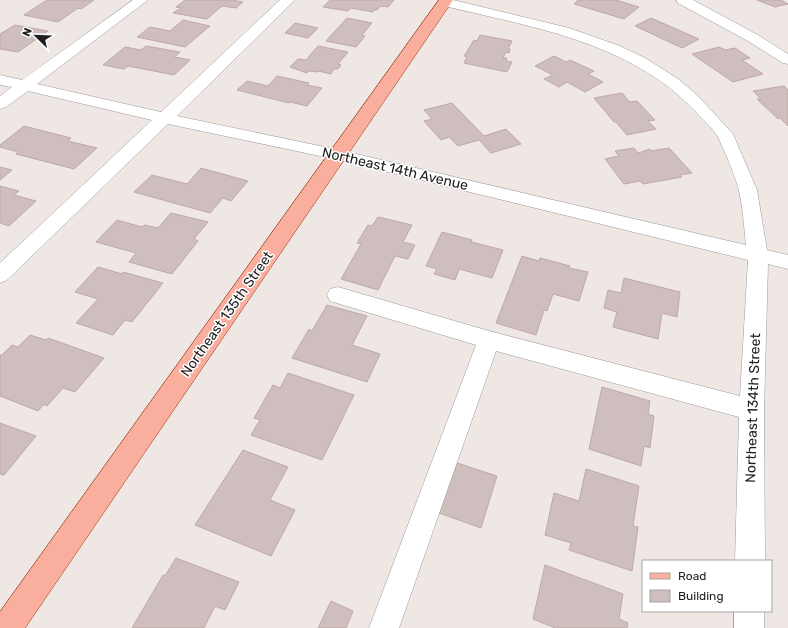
<svg xmlns="http://www.w3.org/2000/svg" width="788" height="628" font-family="Rubik,sans-serif">
<rect width="100%" height="100%" fill="#efe7e4"/>
<!-- building -->
<path fill="#cebebe" stroke="#c0a8a7" d="M 47,0 L 94,0 L 81,9 L 78,8 L 58,22 L 24,15 Z
M 185,0 L 232,0 L 243,2 L 236,8 L 222,6 L 207,19 L 173,13 L 181,8 L 176,7 Z
M 330,0 L 394,0 L 388,7 L 381,6 L 377,10 L 374,10 L 373,12 L 351,8 L 348,11 L 323,7 Z
M 578,0 L 616,0 L 639,7 L 624,19 L 574,4 Z
M 757,0 L 782,0 L 781,0 L 788,4 L 775,7 Z
M 347,18 L 372,23 L 362,35 L 365,36 L 356,47 L 326,41 Z
M 651,18 L 699,39 L 682,48 L 635,26 Z
M 183,20 L 210,26 L 185,47 L 137,37 L 150,27 L 170,31 Z
M 295,23 L 318,28 L 308,38 L 285,33 Z
M 15,25 L 48,31 L 18,52 L 0,49 L 0,34 Z
M 480,35 L 512,41 L 508,49 L 510,49 L 509,53 L 506,52 L 503,58 L 507,58 L 506,61 L 512,62 L 507,72 L 464,63 L 467,57 L 464,56 L 474,40 L 477,41 Z
M 146,46 L 180,52 L 175,57 L 190,60 L 174,75 L 128,66 L 124,69 L 103,65 L 125,47 L 141,50 Z
M 318,46 L 348,52 L 338,64 L 341,65 L 338,69 L 334,69 L 331,74 L 318,71 L 317,72 L 309,71 L 307,73 L 290,67 L 298,59 L 306,60 Z
M 719,47 L 725,50 L 735,48 L 750,58 L 742,60 L 763,74 L 733,82 L 692,54 Z
M 554,56 L 566,62 L 570,60 L 594,71 L 588,74 L 603,82 L 585,92 L 567,82 L 559,87 L 544,79 L 553,75 L 535,66 Z
M 277,76 L 309,83 L 307,85 L 322,88 L 307,106 L 290,102 L 289,103 L 237,90 L 247,81 L 268,86 Z
M 784,86 L 788,90 L 788,126 L 780,118 L 778,119 L 757,99 L 761,99 L 753,91 Z
M 622,93 L 630,102 L 637,101 L 655,120 L 648,121 L 656,129 L 627,135 L 616,122 L 614,122 L 594,98 Z
M 452,103 L 484,136 L 506,129 L 521,144 L 491,153 L 479,140 L 458,146 L 449,137 L 441,140 L 424,121 L 432,119 L 424,110 Z
M 24,126 L 71,138 L 68,141 L 97,148 L 74,169 L 16,154 L 18,152 L 0,147 L 0,145 Z
M 634,148 L 638,153 L 650,149 L 651,151 L 669,148 L 692,173 L 680,175 L 682,177 L 643,184 L 640,181 L 624,184 L 605,159 L 619,156 L 615,151 Z
M 0,167 L 12,170 L 0,180 Z
M 201,168 L 248,181 L 231,201 L 223,198 L 210,213 L 134,192 L 152,175 L 187,184 Z
M 0,186 L 19,191 L 14,195 L 36,201 L 9,226 L 0,223 Z
M 171,213 L 208,222 L 194,239 L 198,241 L 172,274 L 129,262 L 136,253 L 96,242 L 117,220 L 142,227 L 144,225 L 158,228 Z
M 378,217 L 412,225 L 403,242 L 415,245 L 408,259 L 395,256 L 378,290 L 341,279 L 361,244 L 357,243 L 368,225 L 372,226 Z
M 442,232 L 472,240 L 471,242 L 503,250 L 492,278 L 459,269 L 455,280 L 434,274 L 437,269 L 426,266 Z
M 522,256 L 539,261 L 540,258 L 570,266 L 569,268 L 588,272 L 579,301 L 553,294 L 547,311 L 544,310 L 536,335 L 496,323 Z
M 98,267 L 122,274 L 123,272 L 163,283 L 132,322 L 125,320 L 113,335 L 76,323 L 98,299 L 75,292 Z
M 624,278 L 680,292 L 677,317 L 662,313 L 658,339 L 613,327 L 617,312 L 604,308 L 608,290 L 621,293 Z
M 327,305 L 367,316 L 352,345 L 380,354 L 367,382 L 292,358 L 309,329 L 312,331 Z
M 30,335 L 46,340 L 48,338 L 104,358 L 75,392 L 63,388 L 47,406 L 44,404 L 38,411 L 0,396 L 0,355 L 2,355 L 12,345 L 18,347 Z
M 288,373 L 354,395 L 322,460 L 251,435 L 260,420 L 254,418 L 273,385 L 280,388 Z
M 602,387 L 650,401 L 648,414 L 654,416 L 650,448 L 644,446 L 641,466 L 589,449 Z
M 0,423 L 36,436 L 4,475 L 0,474 Z
M 243,450 L 288,467 L 270,500 L 295,510 L 271,556 L 195,525 Z
M 457,463 L 497,476 L 481,528 L 439,513 Z
M 586,469 L 639,486 L 633,526 L 638,527 L 632,571 L 569,550 L 571,543 L 545,535 L 554,493 L 579,501 Z
M 176,558 L 239,582 L 225,610 L 215,606 L 204,628 L 132,628 L 163,575 L 165,576 Z
M 545,565 L 623,594 L 619,619 L 628,623 L 627,628 L 555,628 L 533,619 Z
M 331,601 L 353,611 L 346,628 L 318,628 Z"/>
<g fill="none" stroke-linecap="round" stroke-linejoin="round">
<!-- minor casing -->
<g stroke="#9b9b9b" stroke-width="1">
<path id="minor" d="M 133,0 L 148,0 L 37,84 L 161,112 L 280,0 L 295,0 L 177,116 L 339,150 L 746,245 C 744,227 743,208 739,191 C 736,177 724,150 718,137 C 713,128 703,120 696,112 C 629,41 531,27 440,5 L 438,2 L 440,0 L 453,0 L 569,28 L 620,46 L 647,59 L 678,79 L 697,95 L 733,134 L 757,190 L 767,250 L 788,255 L 788,269 L 768,264 L 764,410 L 765,561 L 735,561 L 739,417 L 496,351 L 399,628 L 369,628 L 476,345 L 330,301 L 327,295 L 330,289 L 338,287 L 489,331 L 740,396 L 748,260 L 339,160 L 168,124 L 7,280 L 0,283 L 0,263 L 152,120 L 28,91 L 6,107 L 0,109 L 0,96 L 12,87 L 0,85 L 0,75 L 22,80 Z
M 676,0 L 693,0 L 758,35 L 788,54 L 788,64 L 783,63 L 748,41 L 678,3 Z
M 734,611 L 764,611 L 764,628 L 734,628 Z"/>
</g>
<!-- major casing -->
<g stroke="#952b03" stroke-width="1">
<path id="major" d="M 439,0 L 453,0 L 25,628 L 0,628 L 0,612 Z"/>
</g>
<!-- minor -->
<use href="#minor" fill="#fff" fill-rule="evenodd"/>
<!-- major -->
<use href="#major" fill="#faae9e" fill-rule="evenodd"/>
</g>
<g text-anchor="middle" dominant-baseline="central" stroke-width="3" stroke-linejoin="round" paint-order="stroke">
<!-- street labels -->
<g font-size="14" fill="#1e1e1e" stroke="#fff">
<text transform="translate(395 169) rotate(13)">Northeast 14th Avenue</text>
<text transform="translate(227 314) rotate(-55)">Northeast 135th Street</text>
<text transform="translate(753 408) rotate(-88)">Northeast 134th Street</text>
</g>
</g>
<!-- legend -->
<rect x="642" y="560" width="130" height="52" fill="#ffffff" stroke="#a5a5a5"/>
<rect x="650" y="573" width="20" height="6" fill="#faae9e" stroke="#a5a5a5"/>
<text x="678" y="580" font-size="12" fill="#1e1e1e">Road</text>
<rect x="650" y="590" width="20" height="12" fill="#cebebe" stroke="#a5a5a5"/>
<text x="678" y="600" font-size="12" fill="#1e1e1e">Building</text>
<!-- north arrow -->
<g transform="translate(36 36) rotate(293)" stroke="#ffffff" stroke-width="3" paint-order="stroke">
<path d="M0-3L7 15L0 10L-7 15Z" fill="#1e1e1e"/>
<text y="-6" font-size="11" font-weight="bold" text-anchor="middle" fill="#1e1e1e">N</text>
</g>
</svg>
